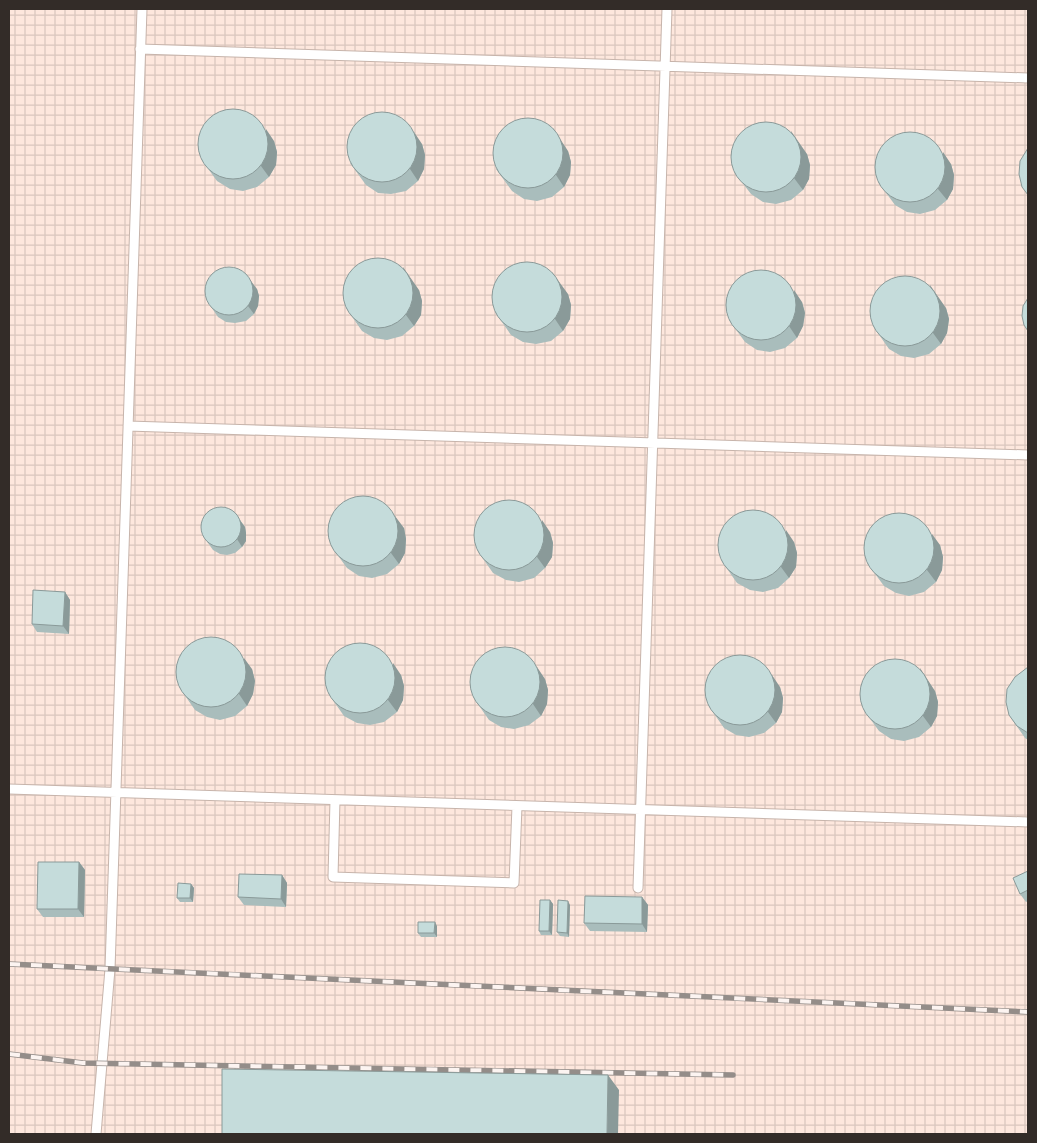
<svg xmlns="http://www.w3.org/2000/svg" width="1037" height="1143" font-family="Quicksand,sans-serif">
<defs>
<pattern id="industrial-grid" width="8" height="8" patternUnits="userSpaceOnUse" patternTransform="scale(1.25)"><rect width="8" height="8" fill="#fde7dd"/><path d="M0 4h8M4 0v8" fill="none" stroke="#d9c6be"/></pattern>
</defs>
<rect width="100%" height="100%" fill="#fcf4f1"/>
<!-- industrial -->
<path fill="url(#industrial-grid)" d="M 9,9 L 1028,9 L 1028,1134 L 9,1134 Z"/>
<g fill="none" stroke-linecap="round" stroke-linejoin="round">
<!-- lane casing -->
<g stroke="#c7b4ab" stroke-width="11">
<path id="lane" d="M 140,49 L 1028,78
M 128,426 L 1028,455
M 9,789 L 1028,822
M 335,800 L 333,877 L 514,883 L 517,806
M 638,888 L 667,9
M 96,1134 L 110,969 L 142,9"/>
</g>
<!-- lane -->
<use href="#lane" stroke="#fff" stroke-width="9"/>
<!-- rail casing -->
<g stroke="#948d89" stroke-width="5.5">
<path id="rail" d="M 9,964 L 1028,1012
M 9,1054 L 83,1063 L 733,1075"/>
</g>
<!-- rail -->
<use href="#rail" stroke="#fcf4f1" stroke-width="4" stroke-dasharray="11" stroke-linecap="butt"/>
</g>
<!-- wall -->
<path fill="#a9bdbc" d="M 274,141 L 277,152 L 276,165 L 269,177 L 257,187 L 243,191 L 230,189 L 217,181 L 201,159 Z
M 422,144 L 425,155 L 424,169 L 418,181 L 406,191 L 391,194 L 378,193 L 366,185 L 350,163 Z
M 568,151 L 571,162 L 570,175 L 564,187 L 552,197 L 537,201 L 524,199 L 512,191 L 496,169 Z
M 807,154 L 810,165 L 809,179 L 803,190 L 791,200 L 776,204 L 763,202 L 751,194 L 734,172 Z
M 951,164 L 954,175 L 953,189 L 947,200 L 935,210 L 920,214 L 907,212 L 895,205 L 878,182 Z
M 257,289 L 259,296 L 258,306 L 254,314 L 246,321 L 235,323 L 226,322 L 218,317 L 207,301 Z
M 419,290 L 422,301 L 421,315 L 414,326 L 402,336 L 387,340 L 374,338 L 362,331 L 346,308 Z
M 568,294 L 571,305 L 570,319 L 563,331 L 551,341 L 536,344 L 523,342 L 511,335 L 495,312 Z
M 802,302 L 805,313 L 803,326 L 797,338 L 785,348 L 770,352 L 757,350 L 745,342 L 729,320 Z
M 946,308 L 949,319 L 947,333 L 941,344 L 929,354 L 914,358 L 901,356 L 889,349 L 873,326 Z
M 235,513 L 245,527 L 246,533 L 246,541 L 242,547 L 235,553 L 227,555 L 220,554 L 213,550 L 203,536 Z
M 404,528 L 406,539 L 405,553 L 399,564 L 387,574 L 372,578 L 359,576 L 347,568 L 331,546 Z
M 550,532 L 553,543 L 552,557 L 545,568 L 534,578 L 519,582 L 506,580 L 493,573 L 477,550 Z
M 794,542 L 797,553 L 796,567 L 789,578 L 778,588 L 763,592 L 750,590 L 737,583 L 721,560 Z
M 940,545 L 943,557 L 942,570 L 936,582 L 924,592 L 909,596 L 896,593 L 884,586 L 867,563 Z
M 65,592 L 70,600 L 69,634 L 37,632 L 32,624 Z
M 1028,667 L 1028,740 L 1025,738 L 1009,715 Z
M 252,669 L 255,681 L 253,694 L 247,706 L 235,716 L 220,720 L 207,717 L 195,710 L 179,687 Z
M 401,675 L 404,686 L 403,700 L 397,712 L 384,722 L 370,725 L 357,723 L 344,716 L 328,693 Z
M 545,679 L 548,690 L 547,704 L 541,716 L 529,725 L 514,729 L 501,727 L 489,720 L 473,697 Z
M 780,687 L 783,698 L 782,712 L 776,723 L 764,733 L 749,737 L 736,735 L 724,728 L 708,705 Z
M 935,691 L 938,702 L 937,716 L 931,727 L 919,737 L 904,741 L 891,739 L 879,731 L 863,709 Z
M 79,862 L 85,870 L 84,917 L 43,917 L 37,909 Z
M 1028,871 L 1028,901 L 1026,902 L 1020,894 Z
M 282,875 L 287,883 L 286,907 L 244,905 L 238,897 Z
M 191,884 L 194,888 L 193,902 L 180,902 L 177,898 Z
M 642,897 L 648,905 L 647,932 L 590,931 L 584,923 Z
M 550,900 L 553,904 L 552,935 L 541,935 L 539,931 Z
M 570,905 L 569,937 L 560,936 L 557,932 Z
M 437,926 L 437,937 L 421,937 L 418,933 Z"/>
<!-- shaded-wall -->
<path fill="#8a9a99" d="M 553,128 L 568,151 L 571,162 L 570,175 L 564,187 L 556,175 Z
M 266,129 L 274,141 L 277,152 L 276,165 L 269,177 L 261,166 Z
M 791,131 L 807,154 L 810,165 L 809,179 L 803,190 L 794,178 Z
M 414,132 L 422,144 L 425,155 L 424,169 L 418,181 L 410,169 Z
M 943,152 L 951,164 L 954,175 L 953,189 L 947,200 L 938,189 Z
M 403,267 L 419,290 L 422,301 L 421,315 L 414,326 L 406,315 Z
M 552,272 L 568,294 L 571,305 L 570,319 L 563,331 L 555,319 Z
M 251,281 L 257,289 L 259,296 L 258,306 L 254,314 L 248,306 Z
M 930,285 L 946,308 L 949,319 L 947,333 L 941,344 L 933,333 Z
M 794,290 L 802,302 L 805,313 L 803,326 L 797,338 L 789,326 Z
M 395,516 L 404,528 L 406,539 L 405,553 L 399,564 L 391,553 Z
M 239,519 L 245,527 L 246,533 L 246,541 L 242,547 L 237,539 Z
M 542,520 L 550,532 L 553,543 L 552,557 L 545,568 L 537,557 Z
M 786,530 L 794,542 L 797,553 L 796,567 L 789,578 L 781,567 Z
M 932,534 L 940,545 L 943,557 L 942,570 L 936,582 L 927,570 Z
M 65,592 L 70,600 L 69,634 L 63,626 Z
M 244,658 L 252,669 L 255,681 L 253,694 L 247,706 L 239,694 Z
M 393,663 L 401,675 L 404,686 L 403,700 L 397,712 L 388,700 Z
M 537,667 L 545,679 L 548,690 L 547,704 L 541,716 L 533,704 Z
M 920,668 L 935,691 L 938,702 L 937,716 L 931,727 L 923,716 Z
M 772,675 L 780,687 L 783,698 L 782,712 L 776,723 L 768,712 Z
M 79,862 L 85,870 L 84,917 L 78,909 Z
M 282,875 L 287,883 L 286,907 L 281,899 Z
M 191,884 L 194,888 L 193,902 L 190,898 Z
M 642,897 L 648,905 L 647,932 L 642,924 Z
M 550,900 L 553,904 L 552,935 L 549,931 Z
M 568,901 L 570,905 L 569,937 L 567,933 Z
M 435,922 L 437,926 L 437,937 L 434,933 Z
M 608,1075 L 619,1090 L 618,1134 L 607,1134 Z"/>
<!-- building -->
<path fill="#c5dcdb" stroke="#8a9a99" d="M198 144a35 35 0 1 1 70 0a35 35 0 1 1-70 0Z
M347 147a35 35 0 1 1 70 0a35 35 0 1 1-70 0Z
M493 153a35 35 0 1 1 70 0a35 35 0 1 1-70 0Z
M731 157a35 35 0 1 1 70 0a35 35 0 1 1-70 0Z
M875 167a35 35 0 1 1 70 0a35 35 0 1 1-70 0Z
M 1028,148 L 1028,195 L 1022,187 L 1019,174 L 1020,161 Z
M343 293a35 35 0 1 1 70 0a35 35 0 1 1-70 0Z
M492 297a35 35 0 1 1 70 0a35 35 0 1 1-70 0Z
M205 291a24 24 0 1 1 48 0a24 24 0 1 1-48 0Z
M726 305a35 35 0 1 1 70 0a35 35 0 1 1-70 0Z
M870 311a35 35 0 1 1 70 0a35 35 0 1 1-70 0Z
M 1028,298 L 1028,331 L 1024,325 L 1022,316 L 1023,306 Z
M328 531a35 35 0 1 1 70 0a35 35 0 1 1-70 0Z
M474 535a35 35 0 1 1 70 0a35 35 0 1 1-70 0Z
M201 527a20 20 0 1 1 40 0a20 20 0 1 1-40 0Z
M718 545a35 35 0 1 1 70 0a35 35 0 1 1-70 0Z
M864 548a35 35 0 1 1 70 0a35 35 0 1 1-70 0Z
M 33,590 L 65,592 L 63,626 L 32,624 Z
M176 672a35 35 0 1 1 70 0a35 35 0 1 1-70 0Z
M325 678a35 35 0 1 1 70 0a35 35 0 1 1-70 0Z
M470 682a35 35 0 1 1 70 0a35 35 0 1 1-70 0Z
M705 690a35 35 0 1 1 70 0a35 35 0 1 1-70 0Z
M860 694a35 35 0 1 1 70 0a35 35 0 1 1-70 0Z
M 1028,667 L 1028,733 L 1017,726 L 1009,715 L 1006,702 L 1007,689 L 1015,677 Z
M 38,862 L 79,862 L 78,909 L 37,909 Z
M 1028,871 L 1028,890 L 1020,894 L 1013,878 Z
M 239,874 L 282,875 L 281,899 L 238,897 Z
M 178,883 L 191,884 L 190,898 L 177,898 Z
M 585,896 L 642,897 L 642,924 L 584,923 Z
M 540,900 L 550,900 L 549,931 L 539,931 Z
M 558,900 L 568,901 L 567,933 L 557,932 Z
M 418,922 L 435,922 L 434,933 L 418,933 Z
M 222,1069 L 608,1075 L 607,1134 L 222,1134 Z"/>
<!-- border -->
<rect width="1037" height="1143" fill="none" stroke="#332c28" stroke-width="20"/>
</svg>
